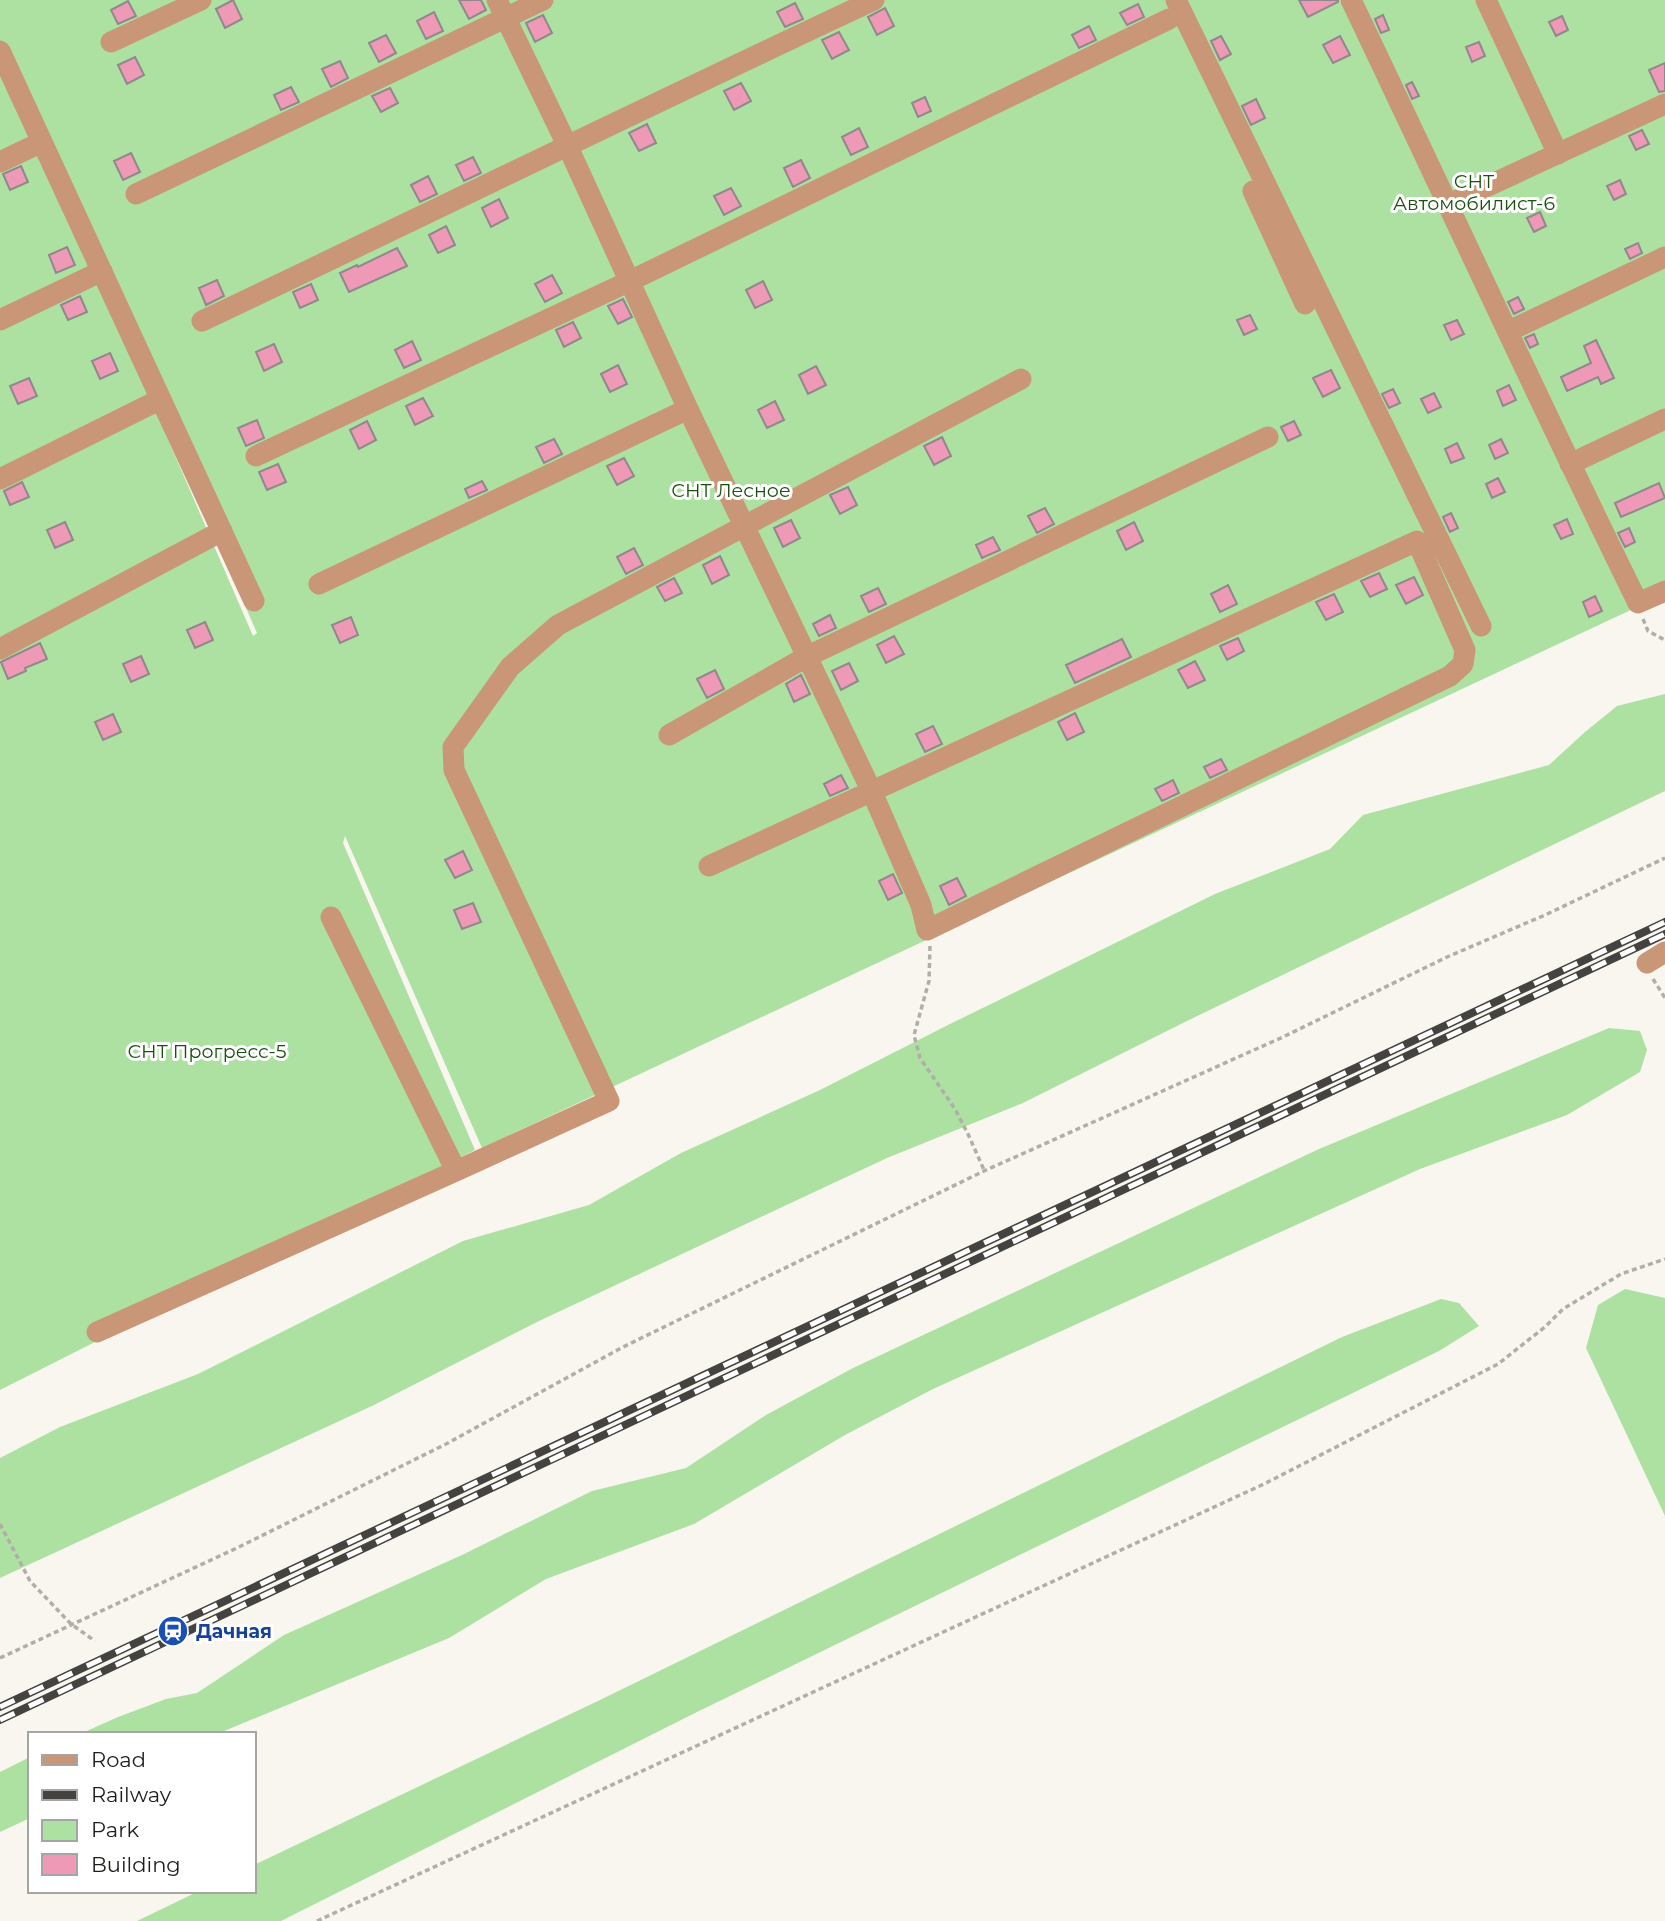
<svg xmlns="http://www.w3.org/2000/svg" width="1665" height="1921" font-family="Montserrat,sans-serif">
<rect width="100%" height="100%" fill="#f9f6ef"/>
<!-- green -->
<path fill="#ace1a2" d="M 0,0 L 1665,0 L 1665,594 L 482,1148 L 345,836 L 343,843 L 475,1150 L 0,1390 L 0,51 L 253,636 L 257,633 L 0,46 Z
M 1665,694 L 1665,791 L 1189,1020 L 1023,1103 L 887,1158 L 539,1321 L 374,1405 L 0,1578 L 0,1458 L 60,1427 L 198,1374 L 463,1241 L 589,1205 L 681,1153 L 820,1090 L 948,1025 L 1215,894 L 1330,849 L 1363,815 L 1549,765 L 1585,732 L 1617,706 Z
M 1609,1028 L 1640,1031 L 1647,1050 L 1640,1072 L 1567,1115 L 1420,1169 L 933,1389 L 845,1435 L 694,1524 L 546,1579 L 449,1638 L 217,1734 L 80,1734 L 118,1717 L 166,1699 L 197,1693 L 284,1635 L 462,1555 L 592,1491 L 686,1468 L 766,1415 L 853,1368 L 1319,1149 Z
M 1625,1289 L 1665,1298 L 1665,1516 L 1586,1348 L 1598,1305 Z
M 1441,1299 L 1459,1303 L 1479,1326 L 1439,1351 L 697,1712 L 281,1921 L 137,1921 L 199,1891 L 254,1891 L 254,1865 L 600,1700 L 1342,1337 Z
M 30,1757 L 30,1818 L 0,1832 L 0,1772 Z"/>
<!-- building -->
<path fill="#ee99b5" stroke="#90888a" stroke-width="2" d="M 233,0 L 242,19 L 225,28 L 216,9 Z
M 459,0 L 481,0 L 486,10 L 469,19 Z
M 1299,0 L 1338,0 L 1338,2 L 1308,17 Z
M 128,1 L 136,16 L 118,24 L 111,10 Z
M 795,3 L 803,19 L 785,27 L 777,12 Z
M 1138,4 L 1144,17 L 1127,25 L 1120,13 Z
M 885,8 L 894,26 L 877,35 L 868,17 Z
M 434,12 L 443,31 L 426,39 L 417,21 Z
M 543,15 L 552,33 L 535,42 L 526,23 Z
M 1383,15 L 1389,30 L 1381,33 L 1375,19 Z
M 1562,16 L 1568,30 L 1556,36 L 1549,22 Z
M 1089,26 L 1096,40 L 1079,48 L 1072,35 Z
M 839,32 L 849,50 L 832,59 L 822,40 Z
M 386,35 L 396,53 L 379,62 L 369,43 Z
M 1221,36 L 1231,54 L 1220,60 L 1211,41 Z
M 1340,36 L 1350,55 L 1333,63 L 1323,45 Z
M 1479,42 L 1485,56 L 1472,62 L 1466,47 Z
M 135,57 L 144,75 L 127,84 L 118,65 Z
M 340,61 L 348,78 L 331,87 L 322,69 Z
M 1665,63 L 1665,91 L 1659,92 L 1649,70 Z
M 1412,82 L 1419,96 L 1412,99 L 1406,85 Z
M 741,83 L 751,101 L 734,110 L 724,91 Z
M 291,87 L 299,102 L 281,110 L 274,95 Z
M 390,88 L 398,103 L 381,112 L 372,96 Z
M 925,97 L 931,111 L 918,117 L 912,103 Z
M 1256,99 L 1265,118 L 1251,125 L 1242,106 Z
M 647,124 L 656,143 L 639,151 L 629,133 Z
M 859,128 L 868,147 L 851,155 L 842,137 Z
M 1642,130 L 1649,144 L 1636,150 L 1629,136 Z
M 131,153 L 140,172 L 123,180 L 114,161 Z
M 473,157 L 481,173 L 464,181 L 456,165 Z
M 801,160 L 810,178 L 793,187 L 784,168 Z
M 21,166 L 28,182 L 10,190 L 3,174 Z
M 428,176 L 437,194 L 420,202 L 411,185 Z
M 1620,180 L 1626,194 L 1614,200 L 1607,186 Z
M 731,188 L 741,206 L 724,215 L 714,196 Z
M 499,199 L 508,218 L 491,227 L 482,208 Z
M 1540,212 L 1546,226 L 1534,232 L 1527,218 Z
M 446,226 L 455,245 L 438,253 L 429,235 Z
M 1638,243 L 1642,253 L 1630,259 L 1625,249 Z
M 67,247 L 75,265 L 56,273 L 49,255 Z
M 397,248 L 407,266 L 349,292 L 340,273 L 357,265 L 358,267 Z
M 552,275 L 562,293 L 545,302 L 535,284 Z
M 217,280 L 224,296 L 206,305 L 199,288 Z
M 763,281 L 772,300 L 755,308 L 746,290 Z
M 311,284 L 318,300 L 300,308 L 293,292 Z
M 80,296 L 87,312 L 68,320 L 61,305 Z
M 1518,297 L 1524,309 L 1514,314 L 1508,302 Z
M 623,299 L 632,317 L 618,324 L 608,306 Z
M 1250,315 L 1257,329 L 1244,335 L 1237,320 Z
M 1457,320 L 1464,334 L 1451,340 L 1444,325 Z
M 573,322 L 581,338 L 564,347 L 556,330 Z
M 1534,334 L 1538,344 L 1530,348 L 1525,338 Z
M 1596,340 L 1614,378 L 1601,384 L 1598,377 L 1567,391 L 1561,377 L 1591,363 L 1584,346 Z
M 412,341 L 421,360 L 404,368 L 395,350 Z
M 274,344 L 282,362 L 264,371 L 256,352 Z
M 110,353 L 118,371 L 100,379 L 92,361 Z
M 618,365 L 627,384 L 610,392 L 601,374 Z
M 816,366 L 826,385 L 808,394 L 799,375 Z
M 1331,370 L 1340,388 L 1323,397 L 1313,378 Z
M 29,378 L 37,396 L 18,404 L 10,386 Z
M 1509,385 L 1516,400 L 1503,406 L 1497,391 Z
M 1393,389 L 1400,403 L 1389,408 L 1382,394 Z
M 1434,393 L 1441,407 L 1428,413 L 1421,399 Z
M 423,398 L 433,416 L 415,425 L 406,406 Z
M 775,401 L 784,420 L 767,428 L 758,410 Z
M 257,420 L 264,438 L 246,446 L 238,428 Z
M 367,421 L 376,440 L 359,449 L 350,430 Z
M 1294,421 L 1301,435 L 1288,441 L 1281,427 Z
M 942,437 L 951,456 L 934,465 L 924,446 Z
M 554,439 L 562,454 L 544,463 L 536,447 Z
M 1501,439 L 1508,453 L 1495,459 L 1489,445 Z
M 1457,443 L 1464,458 L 1451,463 L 1445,449 Z
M 624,458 L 634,476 L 617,485 L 607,466 Z
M 278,464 L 286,482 L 267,490 L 259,472 Z
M 1498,478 L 1505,492 L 1492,498 L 1486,484 Z
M 482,481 L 487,490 L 469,498 L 465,489 Z
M 22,482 L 29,497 L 10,505 L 4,491 Z
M 1659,483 L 1665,498 L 1621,517 L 1615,503 Z
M 848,487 L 857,505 L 840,514 L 830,495 Z
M 1045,508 L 1054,524 L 1037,533 L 1028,516 Z
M 1451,513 L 1458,528 L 1450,532 L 1443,517 Z
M 1567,519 L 1573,534 L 1561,539 L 1554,525 Z
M 791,520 L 800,538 L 783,547 L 774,528 Z
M 65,522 L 73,540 L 55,548 L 47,530 Z
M 1134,522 L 1143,541 L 1126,550 L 1117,531 Z
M 1629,528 L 1635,542 L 1625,547 L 1618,533 Z
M 993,537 L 1000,550 L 982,558 L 976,545 Z
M 634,548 L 643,565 L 626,574 L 617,557 Z
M 720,556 L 729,575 L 712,584 L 703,565 Z
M 1379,573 L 1387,589 L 1370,597 L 1361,581 Z
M 1414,577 L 1423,595 L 1406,604 L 1396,585 Z
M 674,578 L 682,593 L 665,601 L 657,587 Z
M 1228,585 L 1237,604 L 1220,612 L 1211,594 Z
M 878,588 L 886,604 L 869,612 L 861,596 Z
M 1334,594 L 1343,612 L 1326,620 L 1316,602 Z
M 1595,596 L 1602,611 L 1589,617 L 1583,602 Z
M 830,615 L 836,628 L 819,636 L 813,624 Z
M 351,617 L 358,635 L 340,643 L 332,625 Z
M 205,622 L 213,640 L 195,648 L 187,630 Z
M 894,636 L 904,654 L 886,663 L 877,645 Z
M 1238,638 L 1244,651 L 1227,660 L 1220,646 Z
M 1122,639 L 1131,657 L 1075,683 L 1066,665 Z
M 40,643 L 47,659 L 25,668 L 26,671 L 8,679 L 1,662 Z
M 141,656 L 149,674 L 131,682 L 123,664 Z
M 1195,661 L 1205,680 L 1188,688 L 1178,670 Z
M 849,663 L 858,681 L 841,690 L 832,671 Z
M 715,670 L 724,689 L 707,698 L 697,679 Z
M 801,675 L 810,694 L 794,702 L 786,684 Z
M 1075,713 L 1084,732 L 1067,740 L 1058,722 Z
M 113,714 L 121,732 L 103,740 L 95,722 Z
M 933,726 L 942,744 L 925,752 L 916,734 Z
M 1221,759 L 1227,770 L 1210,778 L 1204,767 Z
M 841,775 L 848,788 L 830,796 L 824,784 Z
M 1173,780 L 1179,793 L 1162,801 L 1155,789 Z
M 463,851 L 472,870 L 455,878 L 445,860 Z
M 893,874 L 902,893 L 888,900 L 879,881 Z
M 957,878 L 966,896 L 949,905 L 940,886 Z
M 473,903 L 481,922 L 462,929 L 454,910 Z"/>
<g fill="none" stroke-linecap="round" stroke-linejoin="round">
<!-- path -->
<path stroke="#b0aea8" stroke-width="3.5" stroke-dasharray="5 3.5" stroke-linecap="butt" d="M 1643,619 L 1648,631 L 1665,640
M 930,946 L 929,981 L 914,1035 L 920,1058 L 955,1109 L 968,1134 L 984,1170
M 1653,979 L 1665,998
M 0,1524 L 30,1581 L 71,1624 L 95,1641
M 0,1658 L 239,1547 L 446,1444 L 623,1347 L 984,1171 L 1283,1037 L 1447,957 L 1545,915 L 1665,858
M 317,1921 L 1264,1484 L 1498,1364 L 1545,1327 L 1563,1309 L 1621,1274 L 1665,1259"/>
<!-- minor -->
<path stroke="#c99677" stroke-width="21" d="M 497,0 L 568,147 L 688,409 L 872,792 L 921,905 L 927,930 L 1450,676 L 1463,664 L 1465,650 L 1417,541 L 709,866
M 1176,0 L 1481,626
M 1351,0 C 1447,201 1540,404 1638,603 L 1665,591
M 1486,0 L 1558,154
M 111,42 L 201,0
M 0,51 L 254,601
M 0,162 L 42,142
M 1253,191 L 1305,304
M 136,194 L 543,0
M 1449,204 L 1665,104
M 0,320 L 102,271
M 202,321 C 426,215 649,105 874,0
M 1509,331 L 1665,257
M 256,456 L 630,281 L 1169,19
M 1570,464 L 1665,419
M 0,479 L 161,399
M 319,584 L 688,409
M 0,649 L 222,531
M 669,735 L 808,656 L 1268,437
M 331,917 L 456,1171 L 609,1101 L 454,770 L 453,747 L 510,667 L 558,625 L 1021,379
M 1647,963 L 1665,952
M 97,1332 L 456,1171"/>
<!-- rail casing -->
<g stroke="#454340" stroke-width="8">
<path id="rail" d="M 0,1707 L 1665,922
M 0,1720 L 1665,934"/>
</g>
<!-- rail -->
<use href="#rail" stroke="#fff" stroke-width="5" stroke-dasharray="16" stroke-linecap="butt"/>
</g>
<!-- icons -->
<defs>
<g id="station-disc" transform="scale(1.575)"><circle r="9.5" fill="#1a4fb4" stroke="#fff"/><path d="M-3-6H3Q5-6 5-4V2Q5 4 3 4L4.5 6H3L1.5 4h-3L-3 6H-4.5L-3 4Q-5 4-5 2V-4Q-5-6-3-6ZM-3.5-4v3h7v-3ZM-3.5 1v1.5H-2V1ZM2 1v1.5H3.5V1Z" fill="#fff"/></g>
</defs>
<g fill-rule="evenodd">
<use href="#station-disc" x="173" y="1631"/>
</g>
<g text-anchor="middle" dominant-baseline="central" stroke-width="6" stroke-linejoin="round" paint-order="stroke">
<!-- park labels -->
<g font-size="19" fill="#1a5010" stroke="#fff">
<text x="1474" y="181">СНТ<tspan x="1474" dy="22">Автомобилист-6</tspan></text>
<text x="731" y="490">СНТ Лесное</text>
<text x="207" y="1051">СНТ Прогресс-5</text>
</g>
<!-- transit labels -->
<g font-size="19" font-weight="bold" fill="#164399" stroke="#fff" text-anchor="start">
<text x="196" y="1631">Дачная</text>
</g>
</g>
<!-- legend -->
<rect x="28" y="1732" width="228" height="161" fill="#ffffff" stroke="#a5a5a3" stroke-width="2"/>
<rect x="42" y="1755" width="35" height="10" fill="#c99677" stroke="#a5a5a3" stroke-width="2"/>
<text x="91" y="1767" font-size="21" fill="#1e1d1a">Road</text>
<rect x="42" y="1790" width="35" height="10" fill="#454340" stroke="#a5a5a3" stroke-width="2"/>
<text x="91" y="1802" font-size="21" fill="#1e1d1a">Railway</text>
<rect x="42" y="1820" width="35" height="21" fill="#ace1a2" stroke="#a5a5a3" stroke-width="2"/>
<text x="91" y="1837" font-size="21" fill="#1e1d1a">Park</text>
<rect x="42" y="1854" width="35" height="21" fill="#ee99b5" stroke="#a5a5a3" stroke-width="2"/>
<text x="91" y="1872" font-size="21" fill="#1e1d1a">Building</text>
</svg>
